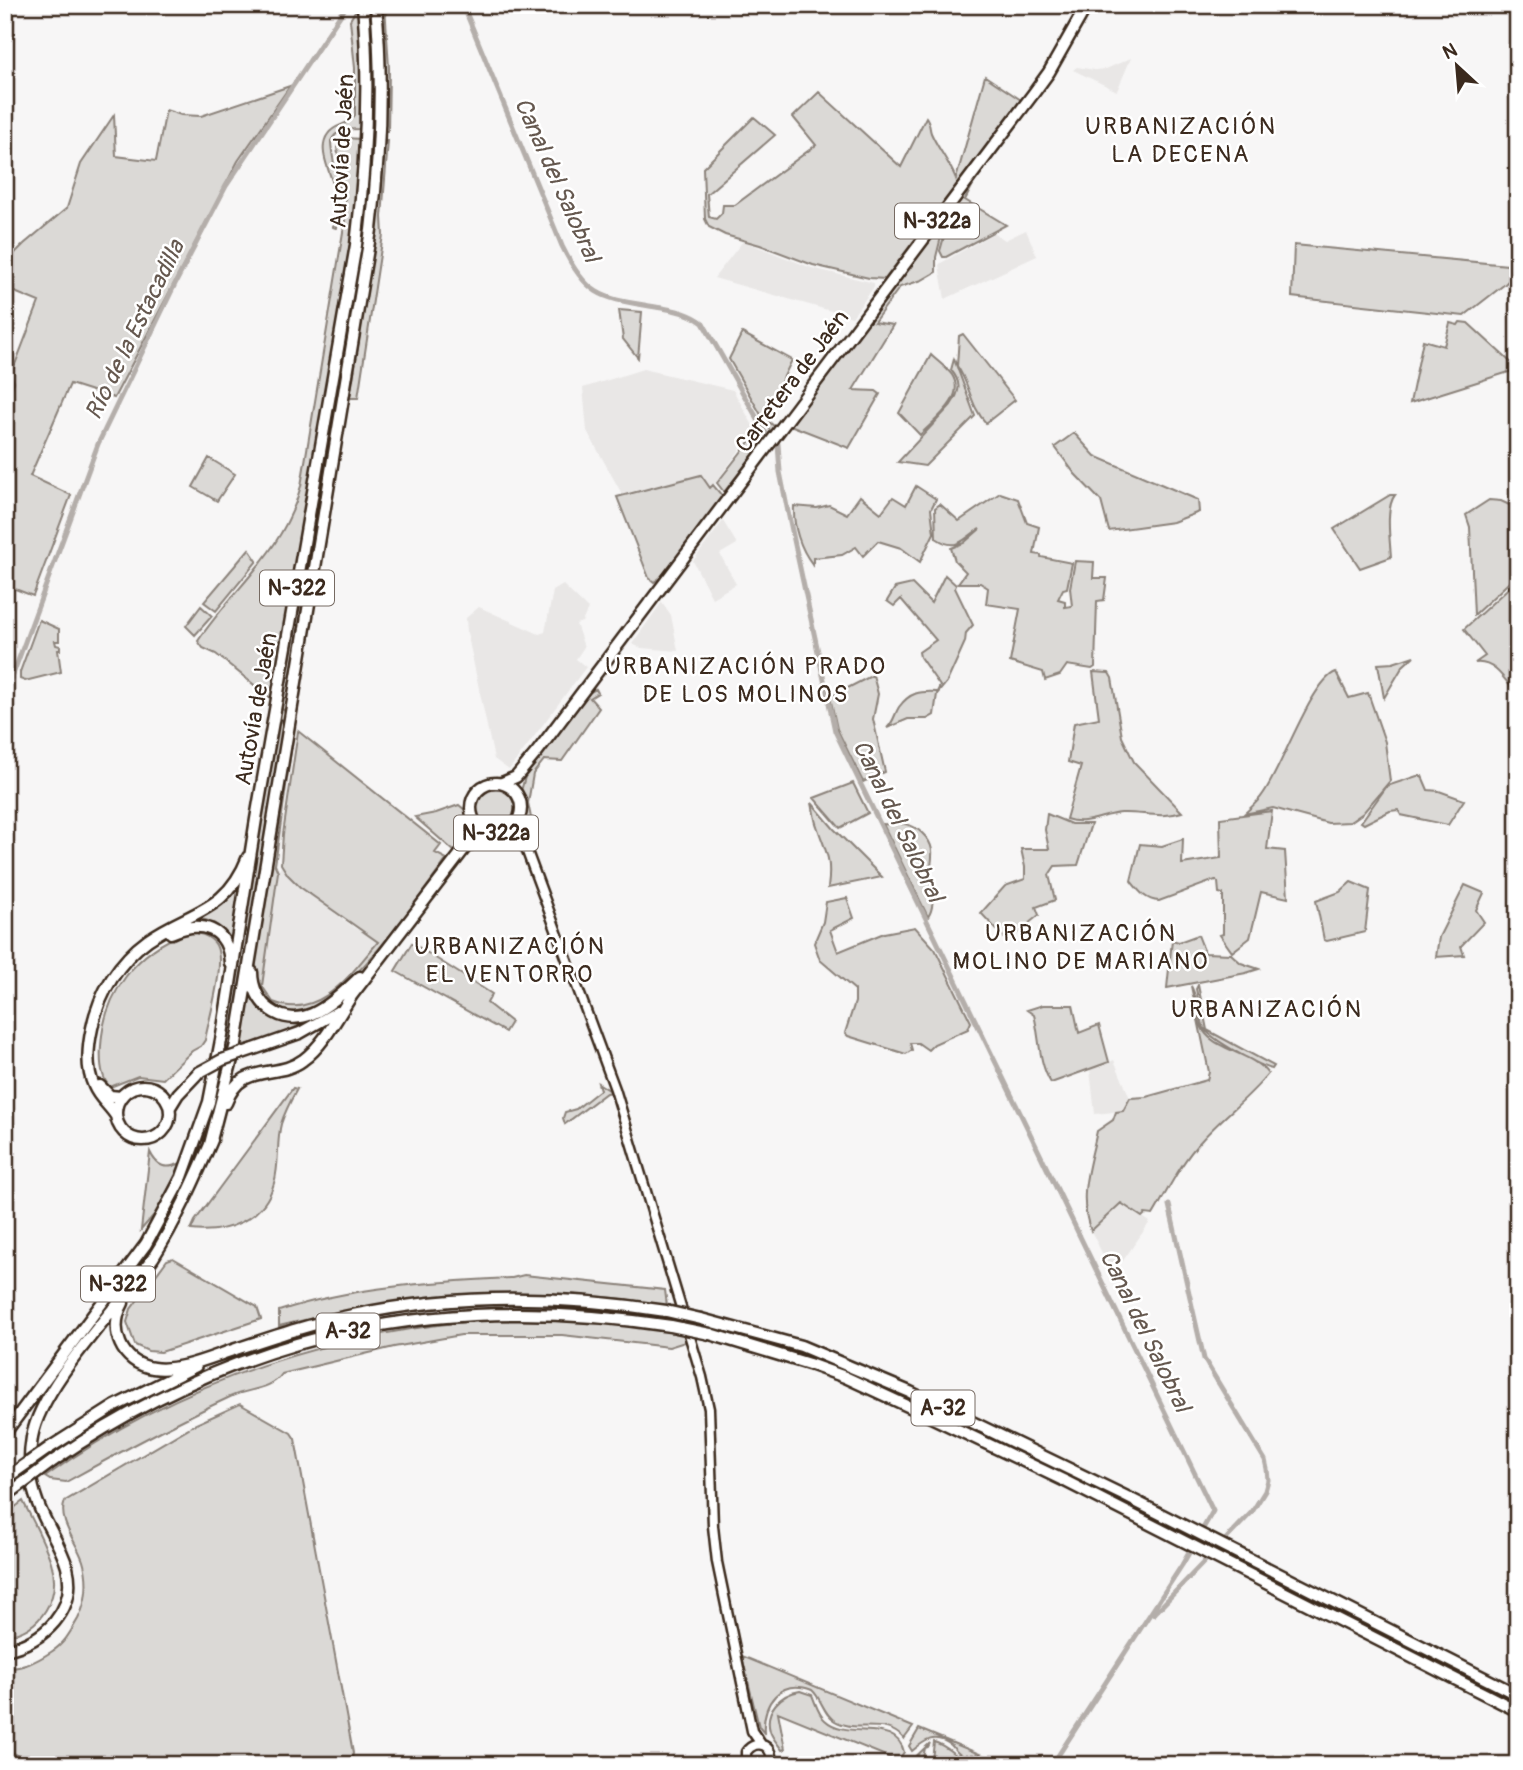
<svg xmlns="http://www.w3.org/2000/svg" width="1523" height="1770" font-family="Pangolin,sans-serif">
<rect width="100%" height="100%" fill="#f7f6f6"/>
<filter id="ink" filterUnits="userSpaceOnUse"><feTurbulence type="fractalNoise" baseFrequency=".0143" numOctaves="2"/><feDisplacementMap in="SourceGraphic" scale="14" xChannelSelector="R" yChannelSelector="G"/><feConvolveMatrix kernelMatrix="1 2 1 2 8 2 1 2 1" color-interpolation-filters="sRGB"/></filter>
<g filter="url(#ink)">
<!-- built -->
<path fill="#e9e7e6" d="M 1131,58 L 1117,91 L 1073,70 L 1077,67 L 1095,70 L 1106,69 Z
M 1026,230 L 1037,256 L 945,299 L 939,265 L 941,263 L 994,233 L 1005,240 Z
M 743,241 L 812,268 L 874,283 L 874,287 L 852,317 L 714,278 Z
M 643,369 L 733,390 L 755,429 L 711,489 L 701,475 L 622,494 L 587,431 L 583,388 Z
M 723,521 L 737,544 L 720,554 L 736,584 L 712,598 L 693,561 Z
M 563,585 L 588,609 L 582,622 L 576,624 L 584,647 L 576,659 L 586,667 L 509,770 L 494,759 L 467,632 L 466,618 L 479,607 L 539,634 L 545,632 L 553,591 Z
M 662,602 L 671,615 L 678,651 L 641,648 L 632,644 Z
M 281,866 L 300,887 L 352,926 L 379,942 L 334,989 L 320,1000 L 296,1008 L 273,1002 L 261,986 L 278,872 Z
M 1114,1060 L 1130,1098 L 1123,1111 L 1095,1114 L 1090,1070 Z
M 1121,1202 L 1150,1222 L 1122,1262 L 1111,1271 L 1091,1231 Z"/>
<!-- green -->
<path fill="#dbd9d6" stroke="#8b827a" stroke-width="2" d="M 366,5 L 373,5 L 377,129 L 370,128 Z
M 380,5 L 385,5 L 389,68 L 388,131 L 384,131 Z
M 358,6 L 361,54 L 361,129 C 348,129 337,129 331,141 C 331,165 350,209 336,228 L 333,227 C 333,217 338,208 337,199 C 335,180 315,151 328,134 C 335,123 349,126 355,115 L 355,68 L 350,20 Z
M 985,76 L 1021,100 L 885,279 L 869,278 L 813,265 L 760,245 L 725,235 L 709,227 L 705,219 L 703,168 L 754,117 L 775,135 L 707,194 L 709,217 L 716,219 L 722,213 L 723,205 L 735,205 L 816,145 L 793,117 L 819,92 L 901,167 L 926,117 C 930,122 929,127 931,133 C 938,149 950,163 956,179 Z
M 290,86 L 238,161 L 114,398 L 70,384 L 30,476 L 71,495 L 33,596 L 5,585 L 5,403 L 14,382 L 11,375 L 39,302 L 5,288 L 5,263 L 24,244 L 67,208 L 81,164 L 114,115 L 116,156 L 156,161 L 166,110 L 181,115 L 201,116 Z
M 346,138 L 360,139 L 356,198 L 349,250 L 274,701 L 216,654 L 203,648 L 198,641 C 234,587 283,553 301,486 L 345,220 L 345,195 L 337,148 L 340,140 Z
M 369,139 L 377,140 L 371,208 L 287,713 L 280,707 L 325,445 Z
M 383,141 L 388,141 L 382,217 L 383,235 L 358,398 L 350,398 L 375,236 Z
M 977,177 L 965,200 L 1006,225 L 946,257 L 943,257 L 940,251 L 951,212 Z
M 938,230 L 942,233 L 936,257 L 936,272 L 922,280 L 900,287 L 874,322 L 893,325 L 853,390 L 876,391 L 880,394 L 849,448 L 790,425 L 933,234 Z
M 1294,245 L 1518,266 L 1518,271 L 1505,284 L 1464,316 L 1300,298 L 1292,297 Z
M 619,310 L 642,312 L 638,358 L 623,339 Z
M 1460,322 L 1468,323 L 1518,369 L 1518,371 L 1512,371 L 1410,403 L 1423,340 L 1444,346 L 1450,323 L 1458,325 Z
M 742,333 L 792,360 L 765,415 L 766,419 L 776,428 L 772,434 L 729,359 Z
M 963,334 L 1015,400 L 986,423 C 970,406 970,384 957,366 L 959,336 Z
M 931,355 C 937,361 946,367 952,375 C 967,398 934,420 920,435 L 899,413 Z
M 954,359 L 975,416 L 925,466 L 898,462 L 951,405 C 960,392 962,383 951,370 Z
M 756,433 L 762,444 L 724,492 L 717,483 Z
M 1074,433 L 1095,456 L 1198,500 L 1199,512 L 1173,522 L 1109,531 L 1101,501 L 1075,474 L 1055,447 Z
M 209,458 L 235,474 L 217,501 L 193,487 Z
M 701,475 L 710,488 L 713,485 L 723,497 L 661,577 L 654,582 L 649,578 L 617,497 Z
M 916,486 L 936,499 L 931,509 L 934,533 L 920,562 L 901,548 L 878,541 L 863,556 L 856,547 L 842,555 L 813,558 L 813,565 C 800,549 793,526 794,506 L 817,508 L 829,505 L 847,514 L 860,496 L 881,513 L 893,497 L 906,505 Z
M 1000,493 L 1018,499 L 1027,523 L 1039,527 L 1034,554 L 1041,555 L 1041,557 L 1072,563 L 1067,588 L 1063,589 L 1058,599 L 1065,601 L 1065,607 L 1072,606 L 1070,588 L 1075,561 L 1094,562 L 1093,578 L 1107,578 L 1104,600 L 1097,601 L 1095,667 L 1092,669 L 1067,665 L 1060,675 L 1045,680 L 1043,672 L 1010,662 L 1020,609 L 986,604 L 988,588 L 980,583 L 958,583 L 966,572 L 955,561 L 951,548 L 964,543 L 980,529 C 963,538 958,553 936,538 L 935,508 L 940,504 L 959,521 Z
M 1390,495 L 1395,495 C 1385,507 1390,541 1391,557 L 1360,568 L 1334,529 Z
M 1489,500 L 1501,501 L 1518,509 L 1518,574 L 1474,615 L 1470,527 L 1466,515 Z
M 249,549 L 257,561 L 216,611 L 204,602 Z
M 945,575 L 956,585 L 955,588 L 973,625 L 966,633 L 965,642 L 947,682 L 937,694 L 934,715 L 927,719 L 908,719 L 887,728 C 894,722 894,715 899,707 C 910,692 920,691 937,692 L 940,686 L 920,657 L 919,652 L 936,640 L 901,599 L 894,606 L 887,601 L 895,588 L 912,584 L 931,603 Z
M 1518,579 L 1518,696 C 1506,682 1495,660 1475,663 L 1485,656 L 1464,629 Z
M 201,606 L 212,616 L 195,635 L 186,626 Z
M 39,620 L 59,629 L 59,641 L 55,641 L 56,645 L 60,646 L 60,650 L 58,650 L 61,672 L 25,681 L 20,679 L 20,672 Z
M 1414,656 L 1403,666 L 1384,698 L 1378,664 L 1393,663 Z
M 1093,672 L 1109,673 L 1112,678 L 1122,737 L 1134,762 L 1182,812 C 1161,819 1142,812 1121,813 C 1101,815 1086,826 1066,819 L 1081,766 L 1068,762 L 1074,723 L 1099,718 Z
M 1336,672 L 1349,698 L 1368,693 L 1385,742 L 1390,781 L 1363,813 L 1350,822 L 1328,823 L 1273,808 L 1244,814 C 1250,808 1258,802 1263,794 C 1281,770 1311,681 1336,672 Z
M 873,675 L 878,694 L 873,719 L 885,772 L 863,782 L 837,729 L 830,697 Z
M 596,689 L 598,693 L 590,698 L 599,708 L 562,761 L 544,760 L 533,774 L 528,803 L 531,818 L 526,829 L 521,791 L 525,777 L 589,693 Z
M 279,717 L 286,723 L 231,1052 L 222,1056 Z
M 292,728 L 294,729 L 275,865 L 278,872 L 262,986 L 273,1002 C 320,1021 351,973 378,942 L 300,887 L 288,875 L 281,864 L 283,834 L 298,731 L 441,845 L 435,853 L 447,859 C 423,891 321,1047 273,1008 C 254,992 255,971 256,949 Z
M 1417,776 L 1422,776 L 1428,790 L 1439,791 L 1464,800 L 1448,825 L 1401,815 L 1398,810 L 1390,811 L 1364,824 L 1361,822 L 1387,786 Z
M 853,783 L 868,813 L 840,828 L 814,798 Z
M474 808a22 22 0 1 1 44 0a22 22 0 1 1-44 0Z
M 812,803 L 834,829 L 882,877 L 828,888 C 832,858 826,853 817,826 C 814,819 814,811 812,803 Z
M 459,805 L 465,810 L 467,830 L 455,852 L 415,817 L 436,813 Z
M 1272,811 L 1267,849 L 1285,851 L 1288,898 L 1261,892 L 1250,938 L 1232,952 L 1220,935 L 1223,934 L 1223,894 L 1219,893 L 1218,882 L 1215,880 L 1159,901 C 1145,900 1139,891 1131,881 L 1140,844 L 1162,846 L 1183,839 L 1182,864 L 1221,858 L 1220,818 Z
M 1047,814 L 1071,824 L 1091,824 L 1078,865 L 1055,866 L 1049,875 L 1055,900 L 1036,907 L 1039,915 L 1007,941 L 981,913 L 1005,886 L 1025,879 L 1025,867 L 1021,849 L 1049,849 L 1045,830 Z
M 883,824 C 890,825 898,823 905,824 C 917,826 930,838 932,850 C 933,859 930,869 930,878 C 931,891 936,905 928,917 Z
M 241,881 L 230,943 C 223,929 216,921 200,919 L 234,894 Z
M 1351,882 L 1370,890 L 1365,932 L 1327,941 L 1324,940 L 1316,901 L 1340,892 Z
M 1465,885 L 1484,893 L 1476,910 L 1484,922 L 1461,946 L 1464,955 L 1436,957 L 1439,937 Z
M 847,898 L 854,918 L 830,930 L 838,952 L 884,933 L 915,927 L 935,949 L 971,1022 L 968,1029 L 934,1044 L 928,1050 L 918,1043 L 910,1043 L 912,1050 L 906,1054 L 848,1036 L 845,1033 L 855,1002 L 855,990 L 820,960 L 814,943 L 823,922 L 826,902 Z
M 187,932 C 197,932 210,935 216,945 C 226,964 209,1018 205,1040 L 201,1046 L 192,1051 L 163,1079 L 138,1076 L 110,1087 C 100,1077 100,1060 101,1046 C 104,993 136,951 187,932 Z
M 1198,935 L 1205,953 L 1231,954 L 1241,963 L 1259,969 L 1246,973 L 1167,988 L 1172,940 L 1179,942 Z
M 412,943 L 492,994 L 487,1003 L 511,1022 L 505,1032 L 395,971 Z
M 1198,985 L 1207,1030 L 1274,1066 L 1272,1069 C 1260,1066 1210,1039 1204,1028 C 1199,1016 1199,1001 1196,989 Z
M 1191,986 C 1200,1000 1195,1022 1206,1034 C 1222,1052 1254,1054 1268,1074 C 1248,1099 1222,1117 1201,1141 C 1181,1162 1168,1190 1153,1215 L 1145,1214 L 1142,1217 L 1121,1203 L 1091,1231 C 1077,1196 1090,1166 1097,1131 L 1113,1120 L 1116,1112 L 1123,1111 L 1130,1098 L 1146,1097 L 1207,1080 L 1209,1072 Z
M 250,992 C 269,1027 290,1029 324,1012 C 299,1026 271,1041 242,1045 Z
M 1043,1005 L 1073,1005 L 1079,1033 L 1099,1025 L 1109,1062 L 1051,1083 C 1038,1062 1040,1037 1034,1015 L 1027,1010 Z
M 598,1083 L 612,1092 L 606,1093 L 565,1124 L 563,1118 L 565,1112 L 576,1109 L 600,1090 Z
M 293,1088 L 297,1089 C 291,1100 285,1111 281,1124 C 276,1143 280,1164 274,1183 C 264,1220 226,1234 191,1230 L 195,1221 Z
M 150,1152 C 157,1167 166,1170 181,1163 L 159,1209 L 141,1230 Z
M 173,1258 L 257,1307 L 261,1319 L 161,1352 L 148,1351 L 135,1345 L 127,1322 L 131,1309 L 167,1260 Z
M 524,1275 L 665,1290 L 667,1306 C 538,1281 405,1295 279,1326 L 279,1311 C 354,1286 435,1282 512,1278 Z
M 502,1319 C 563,1319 624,1323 685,1334 L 685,1342 L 669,1347 L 562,1335 L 461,1335 L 394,1347 L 282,1374 C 270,1391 248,1388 230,1397 C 174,1423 120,1452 66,1482 L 50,1480 L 45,1477 C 179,1380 338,1329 502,1319 Z
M 240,1404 L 291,1433 L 295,1439 L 353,1753 L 351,1765 L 35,1765 L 5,1748 L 5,1668 C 22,1669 37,1661 51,1652 C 64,1644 70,1633 78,1619 C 87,1602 89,1580 83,1561 C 77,1542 57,1521 65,1501 L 194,1425 Z
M 23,1501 C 33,1521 44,1541 51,1562 C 62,1597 41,1631 5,1636 L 5,1515 Z
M 742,1656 L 913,1727 L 904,1739 C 886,1717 857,1734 835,1721 C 823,1714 822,1699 812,1690 C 780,1678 762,1703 764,1733 L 759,1727 Z
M 800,1691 L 812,1695 C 816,1704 818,1714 825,1720 C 847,1741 896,1717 904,1752 L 898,1761 L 778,1712 L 785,1749 L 782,1750 C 778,1744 772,1738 770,1731 C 764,1710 781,1694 800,1691 Z
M 919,1729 L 1006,1765 C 993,1765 974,1762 963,1756 C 957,1754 955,1749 951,1745 C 935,1733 925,1740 912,1751 L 909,1746 Z
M 934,1742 C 951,1747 957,1761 977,1765 L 907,1765 L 930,1743 L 928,1747 L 925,1748 L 923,1758 L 932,1760 Z"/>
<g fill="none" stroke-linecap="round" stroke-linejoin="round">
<!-- canal -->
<path stroke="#b4aeaa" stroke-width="5" d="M 463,5 L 562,246 C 589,302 606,298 662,308 C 678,311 690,313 703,323 L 765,432 L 778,444 L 780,472 L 788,512 L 835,731 L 1213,1511 L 1182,1565 L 1052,1765
M 5,696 L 98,444 L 176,282 L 226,186 L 347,5
M 1154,1614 L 1252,1512 L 1265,1491 L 1268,1480 L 1267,1469 L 1265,1460 L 1204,1359 L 1169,1205"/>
<!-- secondary casing -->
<g stroke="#3b2a1e" stroke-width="13">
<path id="secondary" d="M 519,818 L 522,838 L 615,1089 L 702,1377 L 709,1409 L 713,1526 L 717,1562 L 752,1731 L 761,1744
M 499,833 L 516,839 L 523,846
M 746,1765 L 746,1752 C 757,1737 776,1746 770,1765"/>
</g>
<!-- highway casing -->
<g stroke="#3b2a1e" stroke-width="15">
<path id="highway" d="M471 808a25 25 0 1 1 50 0a25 25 0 1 1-50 0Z
M 502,783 L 516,777 L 537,752 L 1033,94 L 1049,72 L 1087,5
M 171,933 C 201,920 228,927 230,963
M 252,972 C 252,1004 281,1027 312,1014 C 330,1006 346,990 360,977
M 349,999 L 465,848 L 478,838 L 495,833
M 254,1049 L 300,1033 L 337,1012
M116 1113a27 27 0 1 1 54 0a27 27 0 1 1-54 0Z
M 100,1086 L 110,1096 L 121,1097
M 226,1103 C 241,1061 277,1080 303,1060 C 324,1045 338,1016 352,995
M 170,1107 L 178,1094 L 198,1073
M 116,1116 C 109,1105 99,1098 94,1086 C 86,1069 88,1046 92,1028 C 99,993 119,961 148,940 C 191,910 226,913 248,857
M 210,1144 L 236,1044 L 371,230 C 380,155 383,81 376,5
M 123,1303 C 108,1330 121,1363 153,1368 C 179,1372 211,1357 236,1349 C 275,1336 313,1323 353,1315 C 456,1293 563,1295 666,1311
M 701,1319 L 801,1346 L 910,1392 L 1125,1496 L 1518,1695
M 710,1334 L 809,1364 L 845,1377 L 912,1408 L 1065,1481 L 1518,1711
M 5,1433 L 146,1244 L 182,1177 L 209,1102 L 222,1035 L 256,819 L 356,245 C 366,164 370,86 363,5
M 49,1448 L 115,1406 L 196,1366
M 53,1461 C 244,1330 443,1291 671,1326
M 5,1650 C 44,1642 78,1610 67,1567 C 60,1542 42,1520 35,1495 C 29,1477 29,1455 32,1437 C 42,1382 120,1306 153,1258 C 177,1220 194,1181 212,1140"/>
</g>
<!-- secondary -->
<use href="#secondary" stroke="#fff" stroke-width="8"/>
<!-- highway -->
<use href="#highway" stroke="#fff" stroke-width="10"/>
<!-- highway-bridge casing -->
<g stroke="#3b2a1e" stroke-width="15" stroke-linecap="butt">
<path id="highway-bridge" d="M 198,1073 L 222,1060 L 254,1049
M 666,1311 L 701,1319
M 671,1326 L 710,1334
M 5,1479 L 49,1448
M 7,1495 L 53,1461"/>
</g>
<!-- highway-bridge -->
<use href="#highway-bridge" stroke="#fff" stroke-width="10"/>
</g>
</g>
<g text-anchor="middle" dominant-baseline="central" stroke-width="5" stroke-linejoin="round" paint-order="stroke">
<!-- shield labels -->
<g fill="#fff" stroke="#766a62" stroke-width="2">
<rect x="895" y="203.5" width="84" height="35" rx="5"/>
<rect x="260" y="570.5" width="74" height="35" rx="5"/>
<rect x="454" y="815.5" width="84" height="35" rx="5"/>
<rect x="81" y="1266.5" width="74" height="35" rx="5"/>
<rect x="316.5" y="1313.5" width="63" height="35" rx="5"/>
<rect x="911.5" y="1390.5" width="63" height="35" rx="5"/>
</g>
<g font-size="21" font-weight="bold" fill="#3b2a1e">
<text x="937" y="221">N-322a</text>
<text x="297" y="588">N-322</text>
<text x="496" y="833">N-322a</text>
<text x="118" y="1284">N-322</text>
<text x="348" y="1331">A-32</text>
<text x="943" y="1408">A-32</text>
</g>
<!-- street labels -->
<g font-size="23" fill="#3b2a1e" stroke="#fff">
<text transform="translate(342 151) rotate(-87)">Autovía de Jaén</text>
<text transform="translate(792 381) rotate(-53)">Carretera de Jaén</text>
<text transform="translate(256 709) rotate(-80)">Autovía de Jaén</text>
</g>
<!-- neighbourhood labels -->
<g font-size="24" letter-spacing="2" fill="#3b2a1e" stroke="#fff">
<text x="1181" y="126">URBANIZACIÓN<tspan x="1181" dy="28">LA DECENA</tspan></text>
<text x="746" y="666">URBANIZACIÓN PRADO<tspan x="746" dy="28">DE LOS MOLINOS</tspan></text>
<text x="1081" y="933">URBANIZACIÓN<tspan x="1081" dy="28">MOLINO DE MARIANO</tspan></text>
<text x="510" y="946">URBANIZACIÓN<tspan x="510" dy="28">EL VENTORRO</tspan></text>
<text x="1267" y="1009">URBANIZACIÓN</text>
</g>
<!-- water labels -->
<g font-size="24" font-style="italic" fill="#65584f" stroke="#fff">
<text transform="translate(557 180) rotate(66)">Canal del Salobral</text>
<text transform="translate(135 330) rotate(-64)">Río de la Estacadilla</text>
<text transform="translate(898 821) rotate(64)">Canal del Salobral</text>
<text transform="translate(1145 1331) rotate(64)">Canal del Salobral</text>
</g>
</g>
<!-- margin -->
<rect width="1523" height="1770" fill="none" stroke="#fff" stroke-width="28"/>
<rect x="14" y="14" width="1495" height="1742" fill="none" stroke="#3b2a1e" stroke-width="2.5" filter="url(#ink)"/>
<!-- north arrow -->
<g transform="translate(1457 66) rotate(334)" stroke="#ffffff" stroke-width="5" paint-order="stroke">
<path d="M0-5L12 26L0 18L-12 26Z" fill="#3b2a1e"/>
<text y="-10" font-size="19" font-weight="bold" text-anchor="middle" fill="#3b2a1e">N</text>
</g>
</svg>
